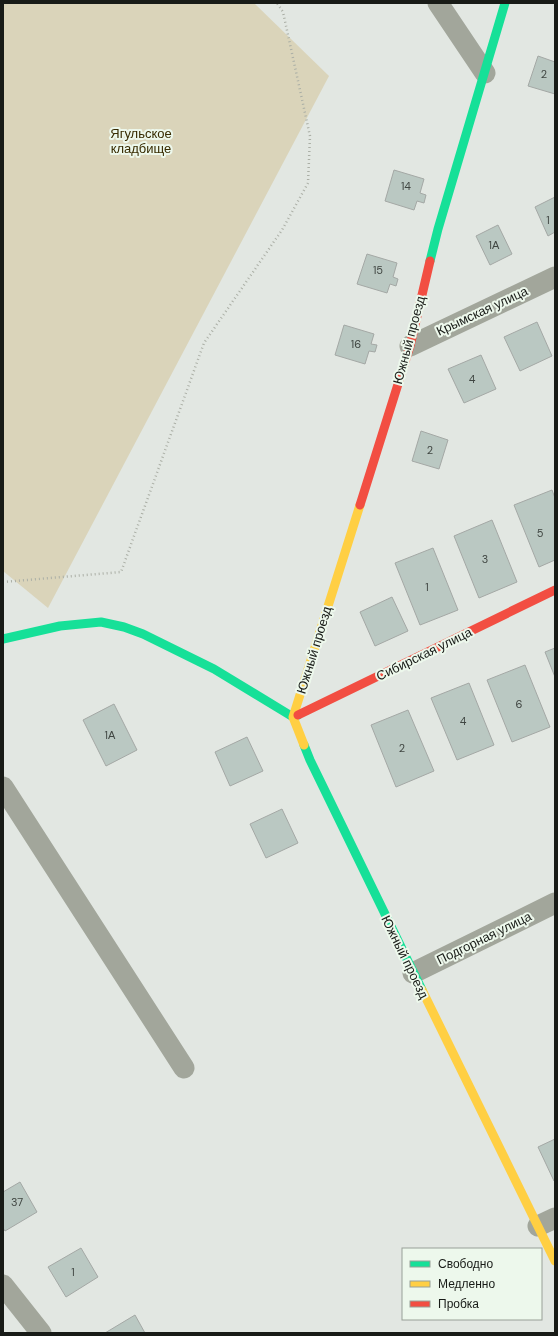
<svg xmlns="http://www.w3.org/2000/svg" width="558" height="1336" font-family="'DM Sans',sans-serif">
<rect width="100%" height="100%" fill="#e2e7e2"/>
<!-- green -->
<path fill="#dad4ba" d="M 3,3 L 254,3 L 329,76 L 48,608 L 3,571 Z"/>
<!-- building -->
<path fill="#bac8c2" stroke="#a4a8a5" d="M 538,56 L 555,62 L 555,94 L 528,86 Z
M 394,170 L 424,179 L 420,193 L 426,195 L 424,203 L 417,201 L 414,210 L 385,201 Z
M 555,197 L 555,232 L 548,236 L 535,207 Z
M 498,225 L 512,254 L 490,265 L 476,236 Z
M 367,254 L 397,263 L 393,277 L 398,279 L 396,286 L 390,284 L 387,293 L 357,284 Z
M 537,322 L 552,356 L 520,371 L 504,337 Z
M 344,325 L 374,334 L 371,344 L 377,345 L 375,352 L 369,351 L 365,364 L 335,355 Z
M 481,355 L 496,389 L 464,403 L 448,369 Z
M 421,431 L 448,440 L 439,469 L 412,461 Z
M 552,490 L 555,498 L 555,560 L 539,567 L 514,505 Z
M 492,520 L 517,582 L 479,598 L 454,536 Z
M 433,548 L 458,610 L 420,625 L 395,563 Z
M 392,597 L 408,631 L 375,646 L 360,612 Z
M 555,648 L 555,677 L 545,652 Z
M 525,665 L 550,727 L 512,742 L 487,680 Z
M 469,683 L 494,745 L 457,760 L 431,698 Z
M 114,704 L 137,750 L 106,766 L 83,720 Z
M 408,710 L 434,771 L 396,787 L 371,725 Z
M 247,737 L 263,771 L 230,786 L 215,752 Z
M 282,809 L 298,843 L 266,858 L 250,824 Z
M 555,1139 L 555,1180 L 554,1181 L 538,1147 Z
M 20,1182 L 37,1212 L 5,1231 L 3,1228 L 3,1192 Z
M 81,1248 L 98,1277 L 66,1297 L 48,1267 Z
M 135,1315 L 145,1333 L 105,1333 Z"/>
<g fill="none" stroke-linecap="round" stroke-linejoin="round">
<!-- path -->
<path stroke="#abafa6" stroke-width="2.5" stroke-dasharray="1 3" stroke-linecap="butt" d="M 3,582 L 121,572 L 204,343 L 282,230 L 308,183 L 310,136 L 283,12 L 277,3"/>
<!-- street -->
<path stroke="#a2a69b" stroke-width="21" d="M 438,3 L 485,73
M 410,346 L 555,277
M 3,787 L 184,1068
M 413,973 L 555,903
M 538,1226 L 555,1218
M 3,1285 L 41,1333"/>
<!-- fast -->
<path stroke="#16e098" stroke-width="9" d="M 430,261 L 438,229 L 505,3
M 3,639 L 60,626 L 101,622 L 124,627 L 143,634 L 214,669 L 293,717 L 298,715
M 304,745 L 310,760 L 422,990"/>
<!-- slow -->
<path stroke="#ffcf43" stroke-width="9" d="M 304,745 L 293,717 L 360,505
M 422,990 L 555,1261"/>
<!-- jam -->
<path stroke="#f24e42" stroke-width="9" d="M 360,505 L 410,346 L 430,261
M 298,715 L 555,590"/>
</g>
<g text-anchor="middle" dominant-baseline="central" stroke-width="4" stroke-linejoin="round" paint-order="stroke">
<!-- number labels -->
<g font-size="11" fill="#404642">
<text x="544" y="74">2</text>
<text x="406" y="186">14</text>
<text x="548" y="220">1</text>
<text x="494" y="245">1А</text>
<text x="378" y="270">15</text>
<text x="356" y="344">16</text>
<text x="472" y="379">4</text>
<text x="430" y="450">2</text>
<text x="540" y="533">5</text>
<text x="485" y="559">3</text>
<text x="427" y="587">1</text>
<text x="519" y="704">6</text>
<text x="463" y="721">4</text>
<text x="110" y="735">1А</text>
<text x="402" y="748">2</text>
<text x="17" y="1202">37</text>
<text x="73" y="1272">1</text>
</g>
<!-- park labels -->
<g font-size="13" fill="#372b01" stroke="#edf8ec">
<text x="141" y="133">Ягульское<tspan x="141" dy="15">кладбище</tspan></text>
</g>
<!-- street labels -->
<g font-size="13" fill="#181b17" stroke="#edf8ec">
<text transform="translate(482 311) rotate(-25)">Крымская улица</text>
<text transform="translate(409 340) rotate(-75)">Южный проезд</text>
<text transform="translate(314 650) rotate(-73)">Южный проезд</text>
<text transform="translate(424 654) rotate(-26)">Сибирская улица</text>
<text transform="translate(484 938) rotate(-26)">Подгорная улица</text>
<text transform="translate(405 957) rotate(64)">Южный проезд</text>
</g>
</g>
<!-- border -->
<rect width="558" height="1336" fill="none" stroke="#181b17" stroke-width="8"/>
<!-- legend -->
<rect x="402" y="1248" width="140" height="72" fill="#edf8ec" stroke="#98a097"/>
<rect x="410" y="1261" width="20" height="6" fill="#16e098" stroke="#98a097"/>
<text x="438" y="1268" font-size="12" fill="#181b17">Свободно</text>
<rect x="410" y="1281" width="20" height="6" fill="#ffcf43" stroke="#98a097"/>
<text x="438" y="1288" font-size="12" fill="#181b17">Медленно</text>
<rect x="410" y="1301" width="20" height="6" fill="#f24e42" stroke="#98a097"/>
<text x="438" y="1308" font-size="12" fill="#181b17">Пробка</text>
</svg>
